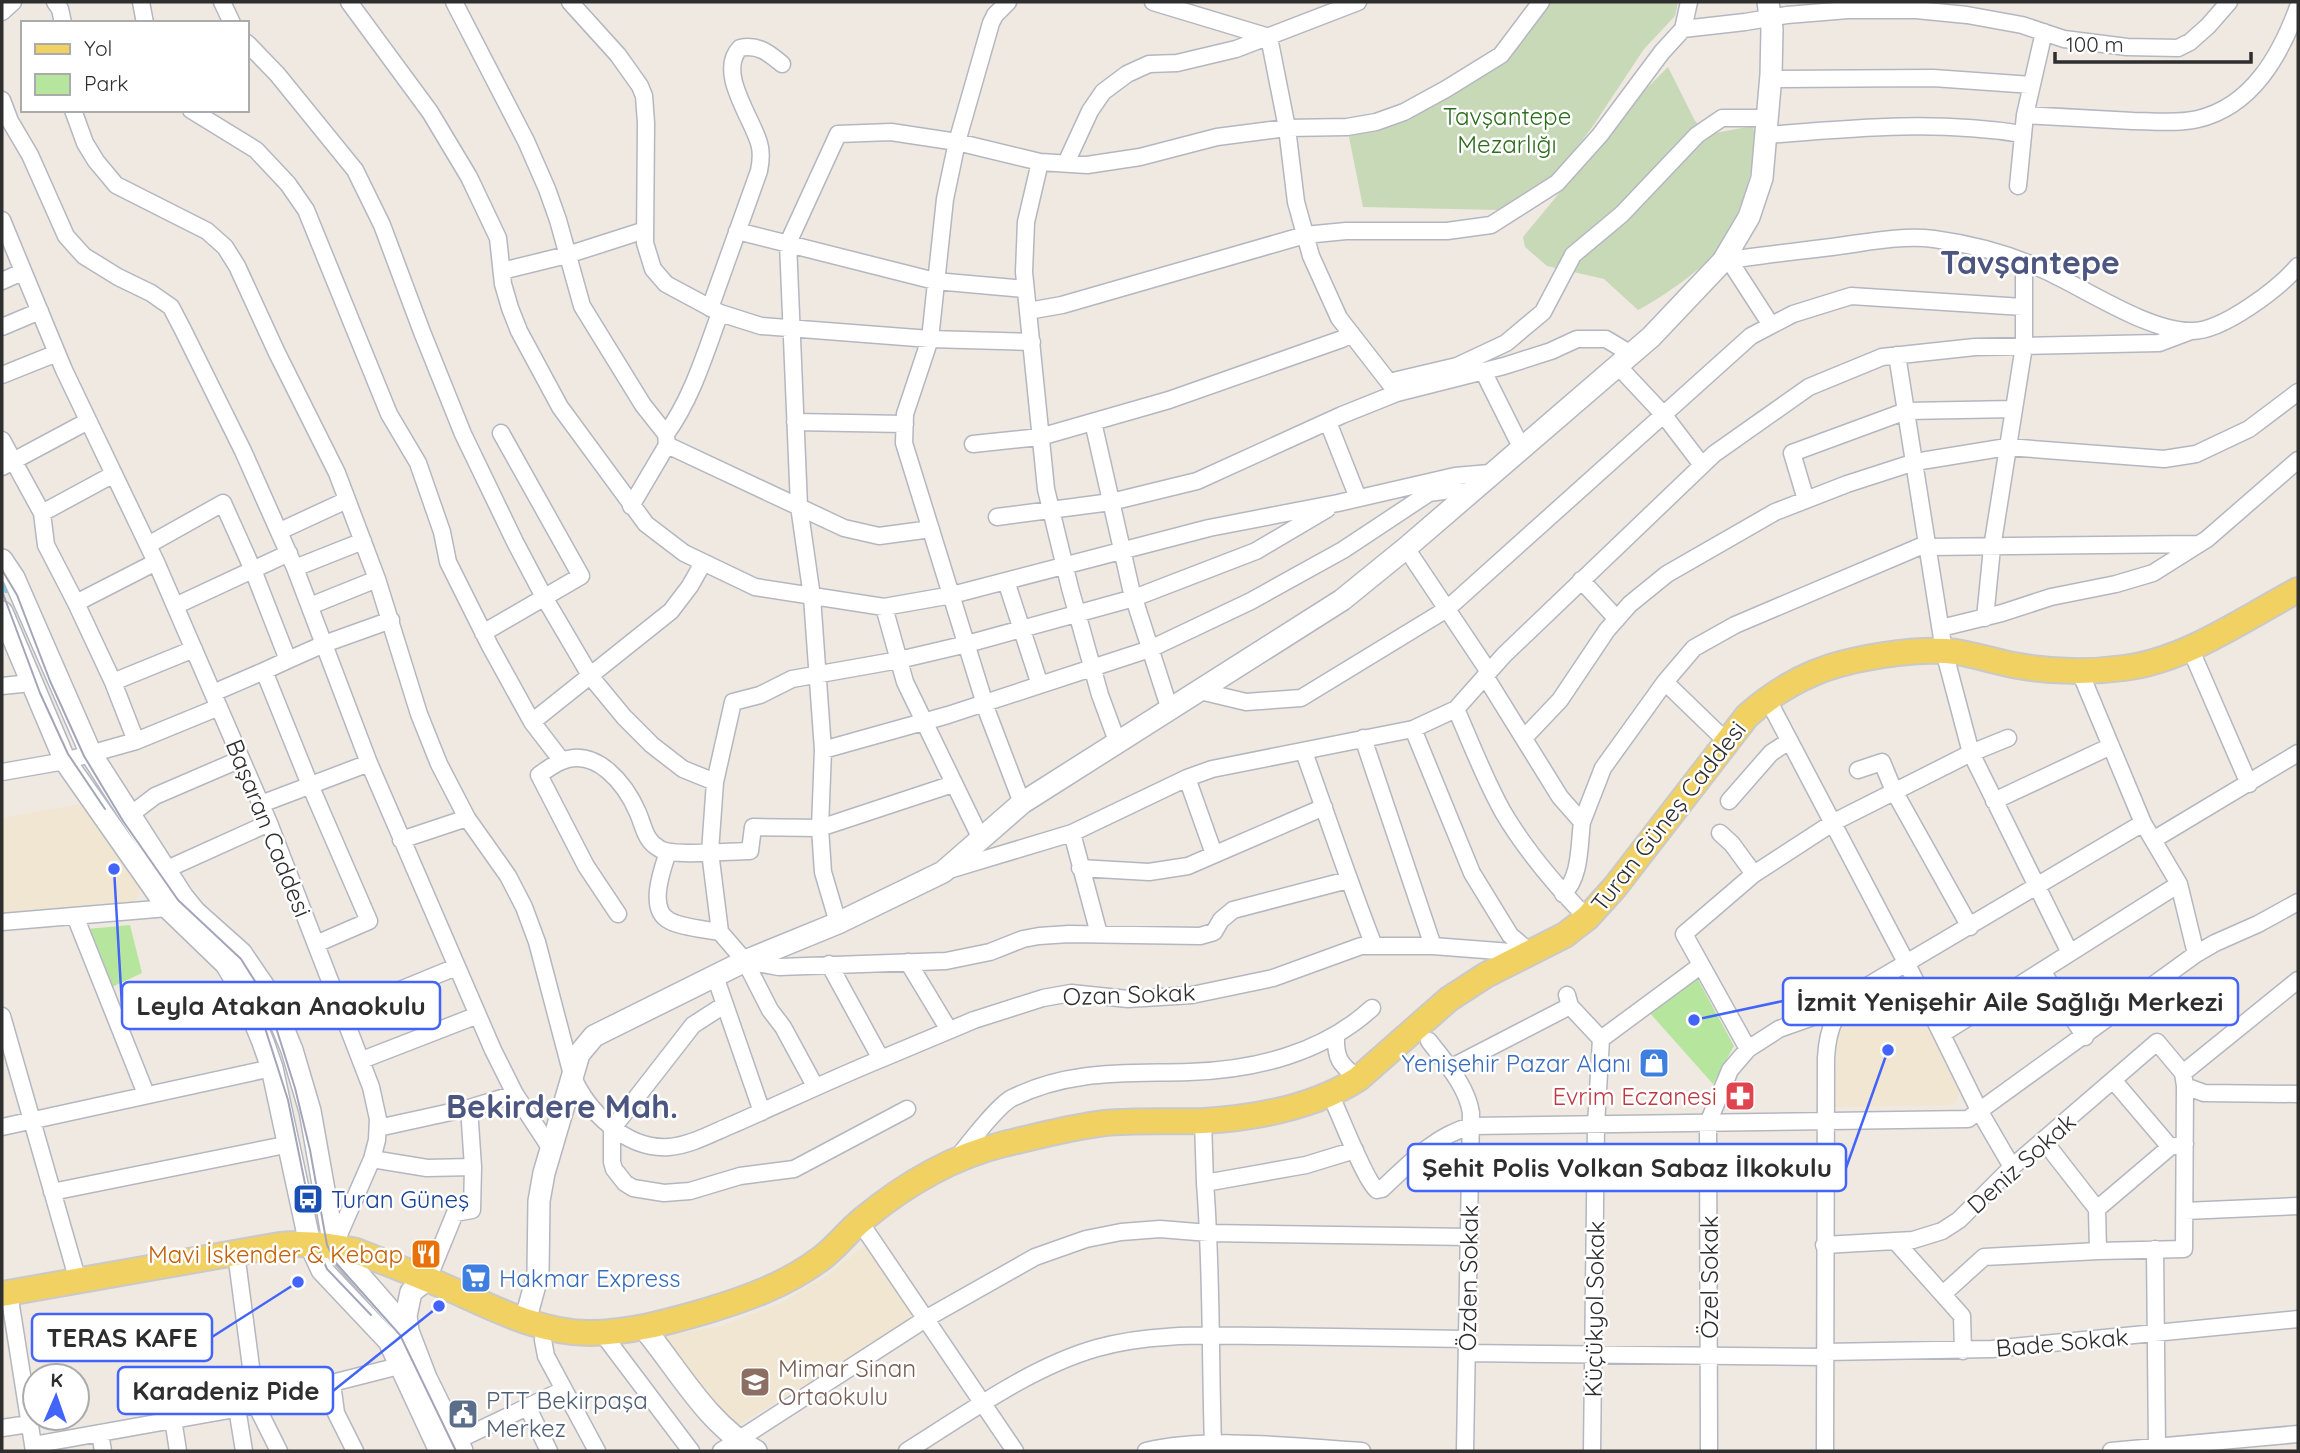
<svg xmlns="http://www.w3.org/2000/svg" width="2300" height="1453" font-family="Quicksand,sans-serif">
<rect width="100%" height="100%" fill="#efe9e1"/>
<!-- education -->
<path fill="#f0e6d1" d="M 87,803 L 142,884 L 136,900 L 113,905 L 2,912 L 2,818 Z
M 1904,980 L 1960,1093 L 1954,1105 L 1835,1107 L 1837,1042 L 1842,1025 L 1880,992 Z
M 865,1245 L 915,1318 L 735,1427 L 663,1336 L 721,1326 L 779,1304 L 828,1275 Z"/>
<!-- green -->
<path fill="#b6e59e" d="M 130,925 L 142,973 L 112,987 L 87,929 Z
M 1697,978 L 1734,1046 L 1713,1084 L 1649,1012 Z"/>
<!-- cemetery -->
<path fill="#c8d9b8" d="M 1545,2 L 1678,2 L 1675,16 L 1644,49 L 1595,123 L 1554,179 L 1497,210 L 1363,207 L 1347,127 L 1423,109 L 1479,68 Z
M 1668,67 L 1695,121 L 1709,134 L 1753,126 C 1761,161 1736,230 1712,256 C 1697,273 1658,300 1638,310 L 1604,279 L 1547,266 L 1525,247 L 1523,237 L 1641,94 Z"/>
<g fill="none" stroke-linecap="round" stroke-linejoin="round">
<!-- canal -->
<path stroke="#75cff0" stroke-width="14" d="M 2,580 L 6,586"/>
<!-- street casing -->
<g stroke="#b4b7c1" stroke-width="19">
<path id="street" d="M 55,2 L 60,9 L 63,23
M 141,2 L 145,23
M 222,2 L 232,23
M 349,2 L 430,112 L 469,177 L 498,238 L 503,284 L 510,308 L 519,331 L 560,407 L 646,524 L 684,553 L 755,587 L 884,607 L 952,595 L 1209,528 L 1338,503 L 1455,476 L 1490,473
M 454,2 L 526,141 L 547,189 L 558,220 L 582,306 L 643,405 L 666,434 L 667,445 L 631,506
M 570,2 L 618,55 L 640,86 L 644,96 L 646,123 L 645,243 L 653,269 L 666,284 L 720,313 L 761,326 L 930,339 L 1032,342
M 1008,2 L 995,15 L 991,23 L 957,142 L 945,199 L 930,339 L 905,414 L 904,443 L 988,714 L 1022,803
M 1153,2 L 1269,37
M 2,12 L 13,2
M 1683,29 L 1745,22 L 1787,15 L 1848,10 L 1916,10 L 1967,15 L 2022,25 L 2064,39 L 2127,47 L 2178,48 L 2190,42 L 2208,26 L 2229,2
M 1269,37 L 1287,128 L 1296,202 L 1311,256 L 1339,318 L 1395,390
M 247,43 L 277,74 L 355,170 L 382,225 L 422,332 L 463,434 L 515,542 L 544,597 L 591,677 L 624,717 L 652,745 L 683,769 L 715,782
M 1771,79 L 1933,78 L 2032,85
M 2,100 L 10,121 L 30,155 L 66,236 L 84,256 L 118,277 L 151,293 L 171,307 L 183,330 L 243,451 L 295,568 L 369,763 L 493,1050 L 515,1094 L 551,1149
M 73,110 L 85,143 L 96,161 L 116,185 L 207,231 L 225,247 L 237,266 L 277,353 L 337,473 L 377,579 L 419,714 L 439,764 L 467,818 L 508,876 L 524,907 L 537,942 L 572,1075 C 587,1111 626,1150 669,1147 C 692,1145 714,1132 734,1124 C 784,1102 832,1079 881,1059
M 191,110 L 256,150 L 288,184 L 306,210 L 389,414 L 418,463 L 442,532 L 448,562 L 490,646 L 532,722 L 562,761
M 2025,115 C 2061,117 2097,119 2133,121 C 2155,121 2177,124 2198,119 C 2252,106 2280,56 2298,7
M 1767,135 C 1854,128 1935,120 2022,134
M 1040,162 L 1026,222 L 1024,272 L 1046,489 L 1070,588 L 1100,695 L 1117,741
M 1066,163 L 1090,111 L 1103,92 L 1127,74 L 1149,64 L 1177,63 L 1236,49 L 1358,2
M 2018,186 L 2025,115 L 2044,32
M 2,220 L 64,370 L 156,562 L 269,823 L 371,1087 L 378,1119 L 377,1140 L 372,1159 L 334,1246
M 737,231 L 935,281 L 1025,289
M 1729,260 L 1771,325
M 1723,261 C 1761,255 1800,251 1839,246 C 1869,242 1902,235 1934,239 C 1971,244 2012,255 2046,271 C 2086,289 2149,332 2192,331 C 2223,331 2278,289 2298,266
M 502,271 L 567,255 L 645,230
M 2,281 L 22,272
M 710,308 L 759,171 C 761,161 762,152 759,143 C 751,116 717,72 740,48 C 758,44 769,53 782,64
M 1028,311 L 1062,305 L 1305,235 L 1346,231 L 1447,231 L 1491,225 L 1557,183 L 1600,135 L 1662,52 L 1683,29 L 1689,2
M 2,327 L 40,311
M 1897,355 L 1944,651 L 1971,753 L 2070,953
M 1618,366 L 1663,414 L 1702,465
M 1483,371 L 1521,447
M 2,375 L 57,353
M 1389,382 L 1457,366 L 1506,343 L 1543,312 L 1573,255 L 1622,214 L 1697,135 L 1722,118 L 1769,118
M 795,422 L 905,424
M 1093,422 L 1131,589 L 1170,710
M 1328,422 L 1358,498
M 666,434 C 692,398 705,354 720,313
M 2,440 L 42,513 L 46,545 L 76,603 L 113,682 L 136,741 L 65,761 L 2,772
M 973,444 L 1040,437 L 1169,400 L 1342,339 L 1351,333
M 667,445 L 844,528 L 879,536 L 931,529
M 2,467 L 88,421
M 1806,500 L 1792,453 L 1906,411 L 2014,409
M 42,513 L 114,474
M 997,517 L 1111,502 L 1197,481 L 1342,415 L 1397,393 L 1504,366 L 1551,351 L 1577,339 L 1606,339 L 1631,354
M 280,531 L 347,500
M 148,545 L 223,503 L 253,570 L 288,660 L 264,671 L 310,785 L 369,921 L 316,944
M 1927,547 L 2198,544
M 1406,548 L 1489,672
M 295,568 L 363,541
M 1581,580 L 1617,619
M 1006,581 L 1040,685
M 76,603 L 156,562
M 175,606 L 289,553
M 310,606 L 377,579
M 884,607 L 905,682 L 981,839
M 1985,618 L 1992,548 L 2024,346 L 2024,263
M 1941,628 L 2002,613 L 2051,597 L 2116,584 L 2153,573 L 2207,539 L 2298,460
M 483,633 L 581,576 L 501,433
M 2190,648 L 2249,784
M 288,660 L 324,644 L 391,620
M 2080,672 L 2143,823 L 2179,884 L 2196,954
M 1485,676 L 1560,797 L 1582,822 L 1603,768 L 1665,682 L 1694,648 L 1735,625 L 1926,544
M 113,682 L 194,649
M 1665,682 L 1726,741
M 2,686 L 31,683
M 1200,691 L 1246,702 L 1301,698 L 1447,609 L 1751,336 L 1793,314 L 1851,296 L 2023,307
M 213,693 L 264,671
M 1767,698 L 1907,964 L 1980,1112 L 2012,1167
M 1456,709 C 1471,743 1485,780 1503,812 C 1526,851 1556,886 1587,918
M 532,722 L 671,611 L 690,586 L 703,563
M 1413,729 L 1472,873 L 1510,935 L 1532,954
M 1363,738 L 1433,946
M 1524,738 L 1560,700 L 1607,630 L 1630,604 L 1667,574 L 1775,512 L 1847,484 L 1915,462 L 2007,447 L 2164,459 L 2196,454 L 2249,429 L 2298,392
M 136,741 L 219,707
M 823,750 L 948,715 L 1150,649 L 1251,601 L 1343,550 L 1429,493 L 1450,490 L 1469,492
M 1304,752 C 1327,816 1349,882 1374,946
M 1858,770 L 1882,762 L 1894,791 L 1970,927
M 1187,778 L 1214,854
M 1729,801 L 1771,753 L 1789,741
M 1994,801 L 2111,746
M 261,804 L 369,763
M 130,815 L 155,796 L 241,759
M 1072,833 L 1099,934
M 1720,833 L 1732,844 L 1754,874
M 401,840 L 467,818
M 2153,840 L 2298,753
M 668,852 C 662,870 647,910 670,921 C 684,928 704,929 720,932
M 1080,868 L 1149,872 L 1188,866 L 1324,807
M 165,870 L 269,823
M 949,870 L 1072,833 L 1187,778 L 1212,769 L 1413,729 L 1456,709 L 1504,655 L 1714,454 L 1809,387 L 1882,357 L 1975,347 L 2159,343 L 2191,331
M 1563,894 C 1581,877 1579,845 1582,822
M 618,914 L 586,866 L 539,775 C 546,770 554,764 562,761 C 597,747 626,785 638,813 C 644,827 645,841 660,849 C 674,857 731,851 750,851 L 753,827 L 820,828 L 953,784
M 75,916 L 146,1094
M 2,922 L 168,908
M 838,923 L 823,872 L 820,828 L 823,750 L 812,597 L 799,506 L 788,243 L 838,134 L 891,132 L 957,142 L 1040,162 L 1087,165 L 1140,157 L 1217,137 L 1287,128 L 1347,127 L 1376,122 L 1404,112 L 1446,89 L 1501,55 L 1541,2
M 745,961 L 779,967 L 946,961 L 990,952 L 1023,939 L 1039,936 L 1069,934 L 1200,936 L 1214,932 L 1221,920 L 1233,910 L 1348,880
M 908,962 L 949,1030
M 829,964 L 881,1059 L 974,1020 L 1043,998 L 1071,993 L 1128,999 L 1192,995 L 1273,978 L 1361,946 L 1433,946 L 1524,953
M 2042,971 L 2085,1037
M 715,976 L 762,1112
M 1567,995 L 1570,1006 L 1601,1039
M 724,1005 L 693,1025 L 612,1129 L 612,1162 L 614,1169 L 625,1183 L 633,1188 L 664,1193 L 690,1191 L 740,1176 L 794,1169 L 907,1109
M 344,1013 L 456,967
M 2,1016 L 78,1281
M 1942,1034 L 2179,884
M 1336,1035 C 1335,1059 1340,1064 1358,1079
M 1429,1041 C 1445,1062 1467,1086 1471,1113 L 1465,1451
M 1748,1049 L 1684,934 L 1754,874 L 1834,822 L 1971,753 L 2008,738
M 362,1060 L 478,1015
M 1450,1068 L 1570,1006
M 2183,1073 L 2298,980
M 2113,1080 L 2170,1147
M 815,1086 L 783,1027 L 770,1010 L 745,961 L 720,932 L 710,852 L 715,782 L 733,702 L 760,695 L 792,679 L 899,660 L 967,644 L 1134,598 L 1256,551 L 1327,509
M 2185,1086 L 2204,1093 L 2298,1094
M 1330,1094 C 1339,1112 1365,1181 1377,1190 L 1382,1189 C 1409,1164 1434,1136 1471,1126 L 1968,1119 L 2196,954 L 2215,943 L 2258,924 L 2298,902
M 1203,1121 L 1205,1183
M 2,1127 L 272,1068
M 378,1128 L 469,1108 L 515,1094
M 2044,1141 L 2097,1209 L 2098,1251
M 958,1157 C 969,1143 998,1105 1012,1098 C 1071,1069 1126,1074 1189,1072 C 1255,1070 1323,1053 1372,1008
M 372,1159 L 427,1168 L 473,1167
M 52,1192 L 290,1144
M 2097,1209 L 2170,1147 L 2185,1144
M 2185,1211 L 2298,1206
M 860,1222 L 1015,1451
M 1896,1242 L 1962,1316 L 1963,1351
M 1824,1245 L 1913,1240 L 1942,1231 L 1959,1220 L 2012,1167 L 2157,1042 L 2183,1073 L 2185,1086 L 2184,1249 L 2098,1251 L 1984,1257 L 1943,1294
M 2155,1249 L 2157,1448
M 236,1253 L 256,1405 L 279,1451
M 428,1279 L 455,1213 L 472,1210 L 473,1167 L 469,1108
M 9,1293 L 34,1451
M 545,1327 L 543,1340 L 546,1356 L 597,1451
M 602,1333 L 691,1451
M 1825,1352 L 1992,1349 L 2298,1319
M 1467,1353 L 1825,1357
M 237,1408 L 244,1451
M 528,1408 L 549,1451
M 173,1419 L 178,1451
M 2,1428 L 29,1424
M 100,1433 L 103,1451
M 456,1441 L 563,1390
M 1213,1444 C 1210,1357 1212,1270 1205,1183 L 1306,1165 L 1355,1150
M 33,1445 L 256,1405
M 355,1451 L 336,1413 L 332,1383 L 399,1366
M 721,1451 L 927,1318 L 1035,1257 L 1086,1239 L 1121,1232 L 1160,1229 L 1209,1233 L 1469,1237
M 907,1451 C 965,1415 1030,1367 1097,1348 C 1153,1332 1214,1336 1271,1336 C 1336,1337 1402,1338 1467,1339
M 1146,1451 C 1210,1436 1296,1447 1362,1451
M 1592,1451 L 1596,1125 L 1601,1039 L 1700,966
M 1709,1451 L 1708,1123 L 1730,1070 L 1748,1049 L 1779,1029 L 1841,1007
M 1825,1451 L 1826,1058 C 1828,1022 1837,1010 1864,988 L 2143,823
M 2111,1451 L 2298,1434"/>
</g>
<!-- secondary casing -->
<g stroke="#b4b7c1" stroke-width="24">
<path id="secondary" d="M 2,560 L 14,578 L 91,754 L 182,896 L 195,912 L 241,953 L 269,994 L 292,1050 L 310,1111 L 334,1246 L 408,1331 L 426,1378 L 462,1451
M 2,612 L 65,761 L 168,908 L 226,964 L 242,991 L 263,1042 L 272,1068 L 310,1244 L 322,1270 L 389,1341 L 440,1451
M 525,1321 L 538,1274 L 539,1201 L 544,1173 L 579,1054 L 594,1036 L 745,961 L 838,923 L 943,872 L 1022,803 L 1342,600 L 1406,548 L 1651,337 L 1723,261 L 1749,217 L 1762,178 L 1771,75 L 1772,29 L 1768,2
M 643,1327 C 678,1369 707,1424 756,1451
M 408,1331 L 406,1316 L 411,1292 L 428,1279"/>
</g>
<!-- primary casing -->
<g stroke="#c9c9c9" stroke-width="28">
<path id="primary" d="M 2,1294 L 280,1245 C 306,1242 330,1245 356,1251 C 384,1262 413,1273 441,1285 C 488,1305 537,1333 589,1333 C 629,1333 668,1322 706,1311 C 746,1299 785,1285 819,1260 C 835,1249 847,1232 862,1220 C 904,1185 951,1157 1004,1144 C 1038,1136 1071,1127 1105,1123 C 1138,1120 1170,1122 1203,1121 C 1254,1118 1314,1107 1358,1079 L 1449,999 L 1486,975 L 1565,935 L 1587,918 L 1615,887 L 1747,716 C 1767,698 1790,683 1814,673 C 1849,658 1918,647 1956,652 C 1975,655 1994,661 2013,665 C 2050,672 2087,673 2124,668 C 2185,661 2245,618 2298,590"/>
</g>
<!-- street -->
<use href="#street" stroke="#fff" stroke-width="16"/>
<!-- secondary -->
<use href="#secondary" stroke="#fff" stroke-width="21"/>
<!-- primary -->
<use href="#primary" stroke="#f2d163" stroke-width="24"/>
<!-- tram -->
<path stroke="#a3a6b8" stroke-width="2" d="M 2,570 L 17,595 L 50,681 L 84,756 L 123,821 L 178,900 L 241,959 L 268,1002 L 295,1088 L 310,1150 L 327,1245 L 336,1263 L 400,1335 L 456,1451
M 2,591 L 40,693 L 68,754 L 105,809
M 259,1009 L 288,1100 L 311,1213
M 319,1250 L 327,1269 L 371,1315"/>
</g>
<!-- icons -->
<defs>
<g id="shop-square" transform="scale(1.575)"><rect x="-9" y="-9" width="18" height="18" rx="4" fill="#3f7fe0" stroke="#fff"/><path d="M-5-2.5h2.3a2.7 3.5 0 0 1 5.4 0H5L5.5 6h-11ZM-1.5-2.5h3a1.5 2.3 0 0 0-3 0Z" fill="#fff"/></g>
<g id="pharmacy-square" transform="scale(1.575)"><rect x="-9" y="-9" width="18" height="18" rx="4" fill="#e0444e" stroke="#fff"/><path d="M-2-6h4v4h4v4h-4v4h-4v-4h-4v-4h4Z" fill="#fff"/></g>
<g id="bus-square" transform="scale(1.575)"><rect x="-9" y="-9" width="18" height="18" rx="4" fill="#1a4fb4" stroke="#fff"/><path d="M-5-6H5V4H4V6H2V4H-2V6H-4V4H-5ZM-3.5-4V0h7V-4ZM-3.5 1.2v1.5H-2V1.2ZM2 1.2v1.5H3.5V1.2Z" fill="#fff"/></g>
<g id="restaurant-square" transform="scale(1.575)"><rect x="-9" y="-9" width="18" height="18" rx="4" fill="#e8710a" stroke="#fff"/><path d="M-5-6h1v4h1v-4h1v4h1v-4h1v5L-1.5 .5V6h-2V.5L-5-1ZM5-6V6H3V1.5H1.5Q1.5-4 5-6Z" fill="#fff"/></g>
<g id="supermarket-square" transform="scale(1.575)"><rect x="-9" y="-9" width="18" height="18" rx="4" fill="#3f7fe0" stroke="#fff"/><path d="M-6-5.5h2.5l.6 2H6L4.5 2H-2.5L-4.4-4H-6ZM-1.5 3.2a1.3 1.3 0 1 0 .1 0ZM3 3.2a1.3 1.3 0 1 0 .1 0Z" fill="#fff"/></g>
<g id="school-square" transform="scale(1.575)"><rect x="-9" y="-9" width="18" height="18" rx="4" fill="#8d6e63" stroke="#fff"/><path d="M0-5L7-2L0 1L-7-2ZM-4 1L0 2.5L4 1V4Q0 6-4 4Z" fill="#fff"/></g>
<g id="civic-square" transform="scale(1.575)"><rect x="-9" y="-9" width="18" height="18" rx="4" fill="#5c6f8a" stroke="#fff"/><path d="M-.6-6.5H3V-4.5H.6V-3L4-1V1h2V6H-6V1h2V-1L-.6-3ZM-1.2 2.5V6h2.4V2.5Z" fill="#fff"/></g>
</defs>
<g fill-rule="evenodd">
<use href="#shop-square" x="1654" y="1063"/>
<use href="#pharmacy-square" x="1740" y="1096"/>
<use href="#bus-square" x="308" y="1199"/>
<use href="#restaurant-square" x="426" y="1254"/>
<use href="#supermarket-square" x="476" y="1278"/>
<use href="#school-square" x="755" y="1382"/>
<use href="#civic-square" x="463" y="1414"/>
</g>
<g text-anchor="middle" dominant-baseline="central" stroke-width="5" stroke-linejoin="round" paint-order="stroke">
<!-- park labels -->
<g font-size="24" fill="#2c6e1b" stroke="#fff">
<text x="1507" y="116">Tavşantepe<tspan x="1507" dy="28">Mezarlığı</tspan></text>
</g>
<!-- street labels -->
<g font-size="24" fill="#2e2e2e" stroke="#fff">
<text transform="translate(1668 816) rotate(-52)">Turan Güneş Caddesi</text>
<text transform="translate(269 828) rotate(68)">Başaran Caddesi</text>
<text transform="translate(1129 994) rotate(-2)">Ozan Sokak</text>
<text transform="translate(2021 1163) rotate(-42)">Deniz Sokak</text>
<text transform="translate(1709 1277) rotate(-90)">Özel Sokak</text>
<text transform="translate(1468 1278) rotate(-89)">Özden Sokak</text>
<text transform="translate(1594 1309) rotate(-89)">Küçükyol Sokak</text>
<text transform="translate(2062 1342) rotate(-5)">Bade Sokak</text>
</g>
<!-- shop labels -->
<g font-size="24" fill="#366cbe" stroke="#fff" text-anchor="end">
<text x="1631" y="1063">Yenişehir Pazar Alanı</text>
<text x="499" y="1278" text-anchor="start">Hakmar Express</text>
</g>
<!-- health labels -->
<g font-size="24" fill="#be3a42" stroke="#fff" text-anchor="end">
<text x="1717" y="1096">Evrim Eczanesi</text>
</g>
<!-- transit labels -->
<g font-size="24" fill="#164399" stroke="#fff" text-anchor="start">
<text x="331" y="1199">Turan Güneş</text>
</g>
<!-- food labels -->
<g font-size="24" fill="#c56008" stroke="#fff" text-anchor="end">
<text x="403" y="1254">Mavi İskender &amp; Kebap</text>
</g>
<!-- education labels -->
<g font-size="24" fill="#785e54" stroke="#fff" text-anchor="start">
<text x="778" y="1368">Mimar Sinan<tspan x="778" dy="28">Ortaokulu</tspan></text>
</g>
<!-- service labels -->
<g font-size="24" fill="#4e5e75" stroke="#fff" text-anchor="start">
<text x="486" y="1400">PTT Bekirpaşa<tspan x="486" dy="28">Merkez</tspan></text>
</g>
<!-- district labels -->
<g font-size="32" font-weight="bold" fill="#4d5680" stroke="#fff">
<text x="2030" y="262">Tavşantepe</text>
<text x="562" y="1106">Bekirdere Mah.</text>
</g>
</g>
<!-- callouts -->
<path fill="none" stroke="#4264fb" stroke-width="2.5" d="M1694 1020L1783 1001M114 869L122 1006M1888 1050L1846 1168M298 1282L212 1337M439 1306L333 1391"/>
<g fill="#4264fb" stroke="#fff" stroke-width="2.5">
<circle cx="1694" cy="1020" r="7"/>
<circle cx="114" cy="869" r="7"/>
<circle cx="1888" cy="1050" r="7"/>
<circle cx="298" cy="1282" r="7"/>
<circle cx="439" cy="1306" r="7"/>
</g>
<g fill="#fff" stroke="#4264fb" stroke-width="2.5">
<rect x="1783" y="978" width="455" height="47" rx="7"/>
<rect x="122" y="982" width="318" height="47" rx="7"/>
<rect x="1408" y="1144" width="438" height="47" rx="7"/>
<rect x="32" y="1314" width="180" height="47" rx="7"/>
<rect x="118" y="1367" width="215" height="47" rx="7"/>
</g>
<g font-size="26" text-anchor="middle" font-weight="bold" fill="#2e2e2e">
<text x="2010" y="1011">İzmit Yenişehir Aile Sağlığı Merkezi</text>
<text x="281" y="1015">Leyla Atakan Anaokulu</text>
<text x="1627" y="1177">Şehit Polis Volkan Sabaz İlkokulu</text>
<text x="122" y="1347">TERAS KAFE</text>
<text x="226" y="1400">Karadeniz Pide</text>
</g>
<!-- border -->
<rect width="2300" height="1453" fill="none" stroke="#2e2e2e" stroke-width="7"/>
<!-- legend -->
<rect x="21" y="21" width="228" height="91" fill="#ffffff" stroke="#ababab" stroke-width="2"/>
<rect x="35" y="44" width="35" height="10" fill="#f2d163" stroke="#ababab" stroke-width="2"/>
<text x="84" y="56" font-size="21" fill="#2e2e2e">Yol</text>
<rect x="35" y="74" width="35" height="21" fill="#b6e59e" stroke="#ababab" stroke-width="2"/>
<text x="84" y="91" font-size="21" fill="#2e2e2e">Park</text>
<!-- north arrow -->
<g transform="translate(56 1397) rotate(2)"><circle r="33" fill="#ffffff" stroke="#ababab" stroke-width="2"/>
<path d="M0-5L12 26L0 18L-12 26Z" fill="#4264fb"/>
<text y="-10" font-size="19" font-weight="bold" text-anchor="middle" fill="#2e2e2e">K</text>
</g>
<!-- scale -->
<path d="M2055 52v10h196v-10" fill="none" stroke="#2e2e2e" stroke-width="3.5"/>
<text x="2066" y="52" font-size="21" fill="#2e2e2e" stroke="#ffffff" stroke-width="5" paint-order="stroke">100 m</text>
</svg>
